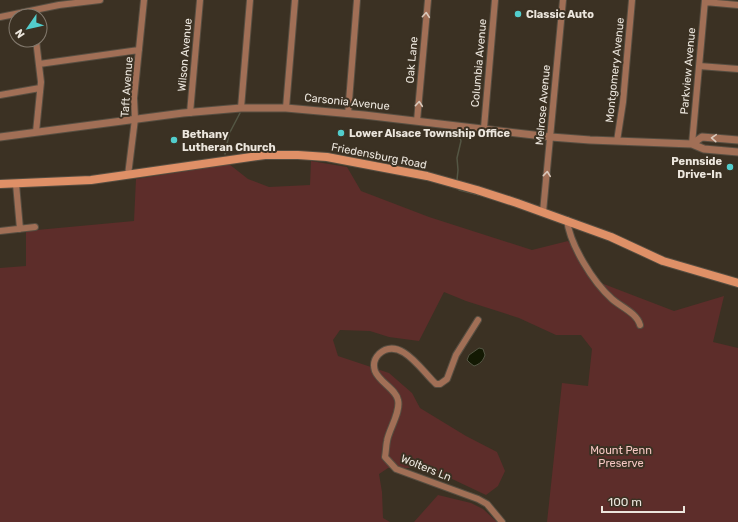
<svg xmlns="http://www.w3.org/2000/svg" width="738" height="522" font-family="Rubik,sans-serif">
<rect width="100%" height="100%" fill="#3b3123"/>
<!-- green -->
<path fill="#5d2d2a" d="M 311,161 L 347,167 L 361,191 L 429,217 L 532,250 L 568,241 L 601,283 L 674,311 L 724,296 L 713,342 L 738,348 L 738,522 L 547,522 L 562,383 L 588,386 L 592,349 L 581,335 L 556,335 L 519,318 L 466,301 L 444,292 L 419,341 L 389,337 L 370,331 L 340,330 L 333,340 L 338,356 L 389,373 L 412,393 L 420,408 L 466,436 L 497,452 L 505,471 L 498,486 L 486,495 L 450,478 L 421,468 L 388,468 L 379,474 L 382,492 L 383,518 L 390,522 L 0,522 L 0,268 L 26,266 L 26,231 L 134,221 L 136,179 L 229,164 L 248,179 L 269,187 L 310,185 Z
M 438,495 L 471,503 L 483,509 L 497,522 L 414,522 Z"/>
<!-- water -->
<path fill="#131903" stroke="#545644" d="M 479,348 L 483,349 L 485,355 C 483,361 480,364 474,366 L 470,363 L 467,360 L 469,355 Z"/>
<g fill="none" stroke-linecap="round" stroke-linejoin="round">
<!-- stream -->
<path stroke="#545644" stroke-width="1.5" d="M 225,154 L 229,134 L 240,113
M 457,180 L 458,170 L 457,158 L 461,141 L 459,135
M 459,190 L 479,195"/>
<!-- minor casing -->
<g stroke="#574e41" stroke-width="8">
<path id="minor" d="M 705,2 L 738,5
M 0,17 L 59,5 L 100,0
M 36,40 L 41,82 L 36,132
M 39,64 L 139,50
M 699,66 L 738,69
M 0,95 L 40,88
M 241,108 L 250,0
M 286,108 L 295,0
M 190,113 L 200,0
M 348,114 L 357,0
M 417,121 L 428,0
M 484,128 L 495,0
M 617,141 L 623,102 L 632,0
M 692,144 L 705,0
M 128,175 L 135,119 L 134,98 L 144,0
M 16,184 L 20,229
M 543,212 L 563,0
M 567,220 C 570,245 593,282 612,299 C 621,307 637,313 640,325
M 0,231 L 35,227
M 478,320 L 456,355 L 447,379 L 440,384 L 436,384 L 433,381 C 420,368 399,336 379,354 C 374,359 373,365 375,371 C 379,382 396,389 398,400 C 401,412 389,429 387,441 C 386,446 386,452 385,457 L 396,469 L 478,499 L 487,504 L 502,522"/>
</g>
<!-- tertiary casing -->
<g stroke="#574e41" stroke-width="9">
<path id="tertiary" d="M 0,137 L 183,113 L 241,108 L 286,108 L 364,115 L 551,137 L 590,140 L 692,144 L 704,149 L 738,152
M 692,144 L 702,137 L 738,140"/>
</g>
<!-- secondary casing -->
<g stroke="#574e41" stroke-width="10">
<path id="secondary" d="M 0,184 L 91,180 L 265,155 L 298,155 L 327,157 L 427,176 L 477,190 L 517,203 L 611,237 L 663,261 L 738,283"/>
</g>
<!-- minor -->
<use href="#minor" stroke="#a16f56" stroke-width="6"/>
<!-- tertiary -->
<use href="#tertiary" stroke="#a16f56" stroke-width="7"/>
<!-- secondary -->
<use href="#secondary" stroke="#df9067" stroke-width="8"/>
</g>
<!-- one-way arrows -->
<defs><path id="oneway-chevron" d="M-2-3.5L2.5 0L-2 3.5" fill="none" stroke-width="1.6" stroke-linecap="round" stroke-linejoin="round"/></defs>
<g stroke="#d9c8bb">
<use href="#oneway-chevron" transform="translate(426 15) rotate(-85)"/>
<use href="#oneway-chevron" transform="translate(419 104) rotate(-85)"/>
<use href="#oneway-chevron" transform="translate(714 138) rotate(-176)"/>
<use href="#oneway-chevron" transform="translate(547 174) rotate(-84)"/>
</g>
<!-- markers -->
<g fill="#52cdcc" stroke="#3b3123" stroke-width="1.5">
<circle cx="518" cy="14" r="4"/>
<circle cx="341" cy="133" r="4"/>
<circle cx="174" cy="140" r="4"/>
<circle cx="730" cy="167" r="4"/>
</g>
<g text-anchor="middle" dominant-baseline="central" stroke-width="4" stroke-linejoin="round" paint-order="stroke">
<!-- poi labels -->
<g font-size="11" font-weight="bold" fill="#ece6dd" stroke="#3b3123" text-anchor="start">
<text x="526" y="14">Classic Auto</text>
<text x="349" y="133">Lower Alsace Township Office</text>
<text x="182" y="134">Bethany<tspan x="182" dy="13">Lutheran Church</tspan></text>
<text x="722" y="161" text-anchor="end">Pennside<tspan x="722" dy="13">Drive-In</tspan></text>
</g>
<!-- street labels -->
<g font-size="11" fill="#ece6dd" stroke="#3b3123">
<text transform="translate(185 55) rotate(-85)">Wilson Avenue</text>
<text transform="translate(412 60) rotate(-85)">Oak Lane</text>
<text transform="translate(479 63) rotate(-85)">Columbia Avenue</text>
<text transform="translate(615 70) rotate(-84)">Montgomery Avenue</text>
<text transform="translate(688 71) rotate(-85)">Parkview Avenue</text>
<text transform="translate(127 87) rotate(-86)">Taft Avenue</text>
<text transform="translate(347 102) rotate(6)">Carsonia Avenue</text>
<text transform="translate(543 105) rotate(-85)">Melrose Avenue</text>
<text transform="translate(379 156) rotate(11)">Friedensburg Road</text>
<text transform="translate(426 468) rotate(22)">Wolters Ln</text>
</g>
<!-- park labels -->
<g font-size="11" fill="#f5c7c2" stroke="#3b3123">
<text x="621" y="450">Mount Penn<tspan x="621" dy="13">Preserve</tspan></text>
</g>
</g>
<!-- north arrow -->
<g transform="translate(28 28) rotate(236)"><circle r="19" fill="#3b3123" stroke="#82796d"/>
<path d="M0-3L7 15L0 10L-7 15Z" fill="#52cdcc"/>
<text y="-6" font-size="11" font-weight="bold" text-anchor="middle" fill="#ece6dd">N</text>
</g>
<!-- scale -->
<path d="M602 506v6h82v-6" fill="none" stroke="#ece6dd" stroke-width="2"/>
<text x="608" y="506" font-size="12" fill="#ece6dd" stroke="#3b3123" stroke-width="3" paint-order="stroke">100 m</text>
</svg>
